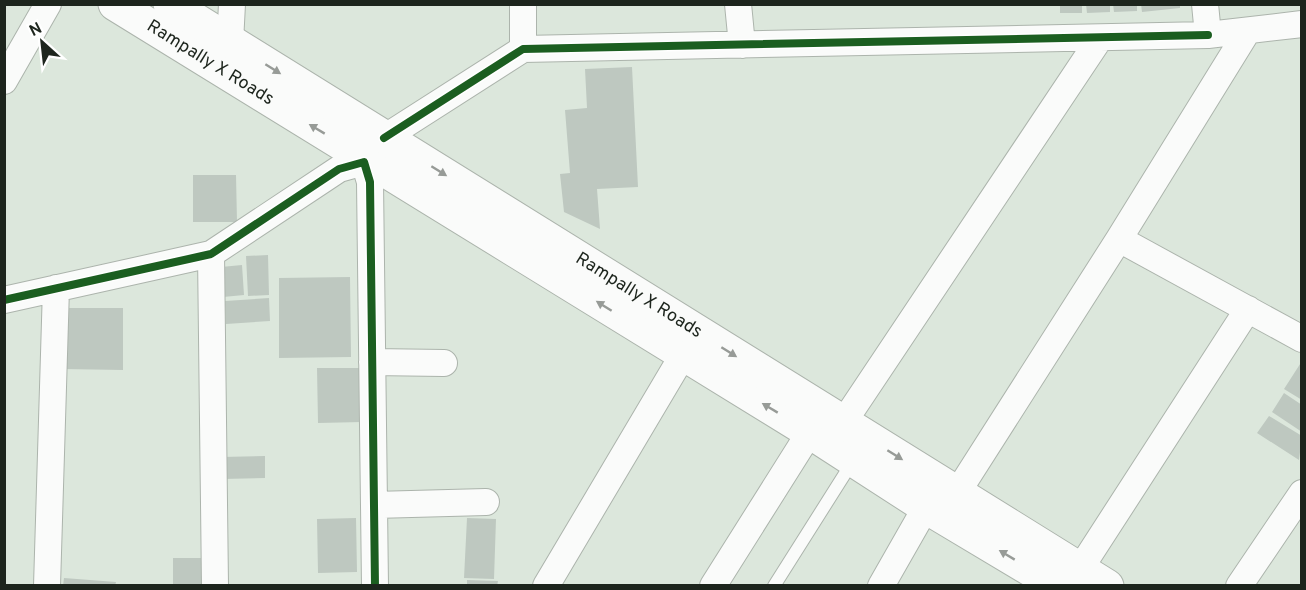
<svg xmlns="http://www.w3.org/2000/svg" width="1306" height="590" font-family="Overpass,sans-serif">
<rect width="100%" height="100%" fill="#dce7dc"/>
<!-- building -->
<path fill="#bec8c0" d="M 1060,4 L 1082,4 L 1082,13 L 1060,13 Z
M 1086,4 L 1110,4 L 1110,12 L 1087,13 Z
M 1113,4 L 1137,4 L 1137,11 L 1114,12 Z
M 1141,4 L 1180,4 L 1180,8 L 1142,12 Z
M 632,67 L 638,187 L 597,189 L 600,229 L 564,212 L 560,174 L 570,173 L 565,110 L 587,108 L 585,69 Z
M 193,175 L 236,175 L 237,222 L 193,222 Z
M 268,255 L 269,295 L 248,296 L 246,256 Z
M 242,265 L 244,295 L 223,297 L 221,267 Z
M 350,277 L 351,357 L 279,358 L 279,278 Z
M 269,298 L 270,321 L 226,324 L 225,301 Z
M 62,308 L 123,308 L 123,370 L 61,369 Z
M 1302,361 L 1302,400 L 1284,389 Z
M 317,368 L 362,368 L 362,422 L 318,423 Z
M 1284,393 L 1302,405 L 1302,432 L 1272,412 Z
M 1269,416 L 1302,436 L 1299,460 L 1257,433 Z
M 265,456 L 265,478 L 222,479 L 221,457 Z
M 356,518 L 357,572 L 318,573 L 317,519 Z
M 467,518 L 496,519 L 494,579 L 464,578 Z
M 173,558 L 204,558 L 204,586 L 173,586 Z
M 64,578 L 116,582 L 115,586 L 63,586 Z
M 467,580 L 498,581 L 497,586 L 467,586 Z"/>
<g fill="none" stroke-linecap="round" stroke-linejoin="round">
<!-- lane casing -->
<g stroke="#acb4ac" stroke-width="14">
<path id="lane" d="M 774,586 L 853,461"/>
</g>
<!-- street casing -->
<g stroke="#acb4ac" stroke-width="28">
<path id="street" d="M 738,4 L 742,45
M 1205,4 L 1208,35 L 1302,24
M 230,42 L 232,4
M 523,49 L 523,4
M 4,81 L 48,4
M 384,138 L 523,49 L 1208,35
M 1119,239 L 1302,339
M 211,254 L 215,586
M 4,300 L 211,254 L 339,169 L 364,162 L 370,182 L 375,586
M 372,362 L 444,363
M 843,423 L 1100,38
M 957,493 L 1119,239 L 1247,32
M 374,505 L 486,502
M 1080,569 L 1248,309
M 47,586 L 56,288
M 546,586 L 683,355
M 713,586 L 810,432
M 881,586 L 926,507
M 1239,586 L 1302,493"/>
</g>
<!-- secondary casing -->
<g stroke="#acb4ac" stroke-width="35">
<g id="secondary">
<path id="s1" d="M 115,4 L 810,432 L 926,507 L 1058,586"/>
<path id="s2" d="M 170,4 L 1107,586"/>
</g>
</g>
<!-- lane -->
<use href="#lane" stroke="#fafbfa" stroke-width="12"/>
<!-- street -->
<use href="#street" stroke="#fafbfa" stroke-width="26"/>
<!-- secondary -->
<use href="#secondary" stroke="#fafbfa" stroke-width="33"/>
<!-- cycleway casing -->
<g stroke="#fff" stroke-width="11">
<path id="cycleway" d="M 384,138 L 523,49 L 1208,35
M 4,300 L 211,254 L 339,169 L 364,162 L 370,182 L 375,586"/>
</g>
<!-- cycleway -->
<use href="#cycleway" stroke="#1b5e20" stroke-width="8"/>
</g>
<!-- one-way arrows -->
<defs><path id="oneway-solid" d="M-6-.8H1V-3.2L6.5 0L1 3.2V.8H-6Z" transform="scale(1.5)"/></defs>
<g fill="#979b97">
<use href="#oneway-solid" transform="translate(273 69) rotate(32)"/>
<use href="#oneway-solid" transform="translate(317 129) rotate(-149)"/>
<use href="#oneway-solid" transform="translate(439 171) rotate(32)"/>
<use href="#oneway-solid" transform="translate(604 306) rotate(-148)"/>
<use href="#oneway-solid" transform="translate(729 352) rotate(32)"/>
<use href="#oneway-solid" transform="translate(770 408) rotate(-149)"/>
<use href="#oneway-solid" transform="translate(895 455) rotate(32)"/>
<use href="#oneway-solid" transform="translate(1007 555) rotate(-149)"/>
</g>
<g text-anchor="middle" dominant-baseline="central" stroke-width="4.5" stroke-linejoin="round" paint-order="stroke">
<!-- street labels -->
<g font-size="18" fill="#1d251d" stroke="#fff">
<text stroke="none"><textPath href="#s1" startOffset="112">Rampally X Roads</textPath></text>
<text stroke="none"><textPath href="#s2" startOffset="552">Rampally X Roads</textPath></text>
</g>
</g>
<!-- border -->
<rect width="1306" height="590" fill="none" stroke="#1d251d" stroke-width="12"/>
<!-- north arrow -->
<g transform="translate(42 42) rotate(333)" stroke="#ffffff" stroke-width="4.5" paint-order="stroke">
<path d="M0-4.5L10 22L0 15L-10 22Z" fill="#1d251d"/>
<text y="-9" font-size="16" font-weight="bold" text-anchor="middle" fill="#1d251d">N</text>
</g>
</svg>
